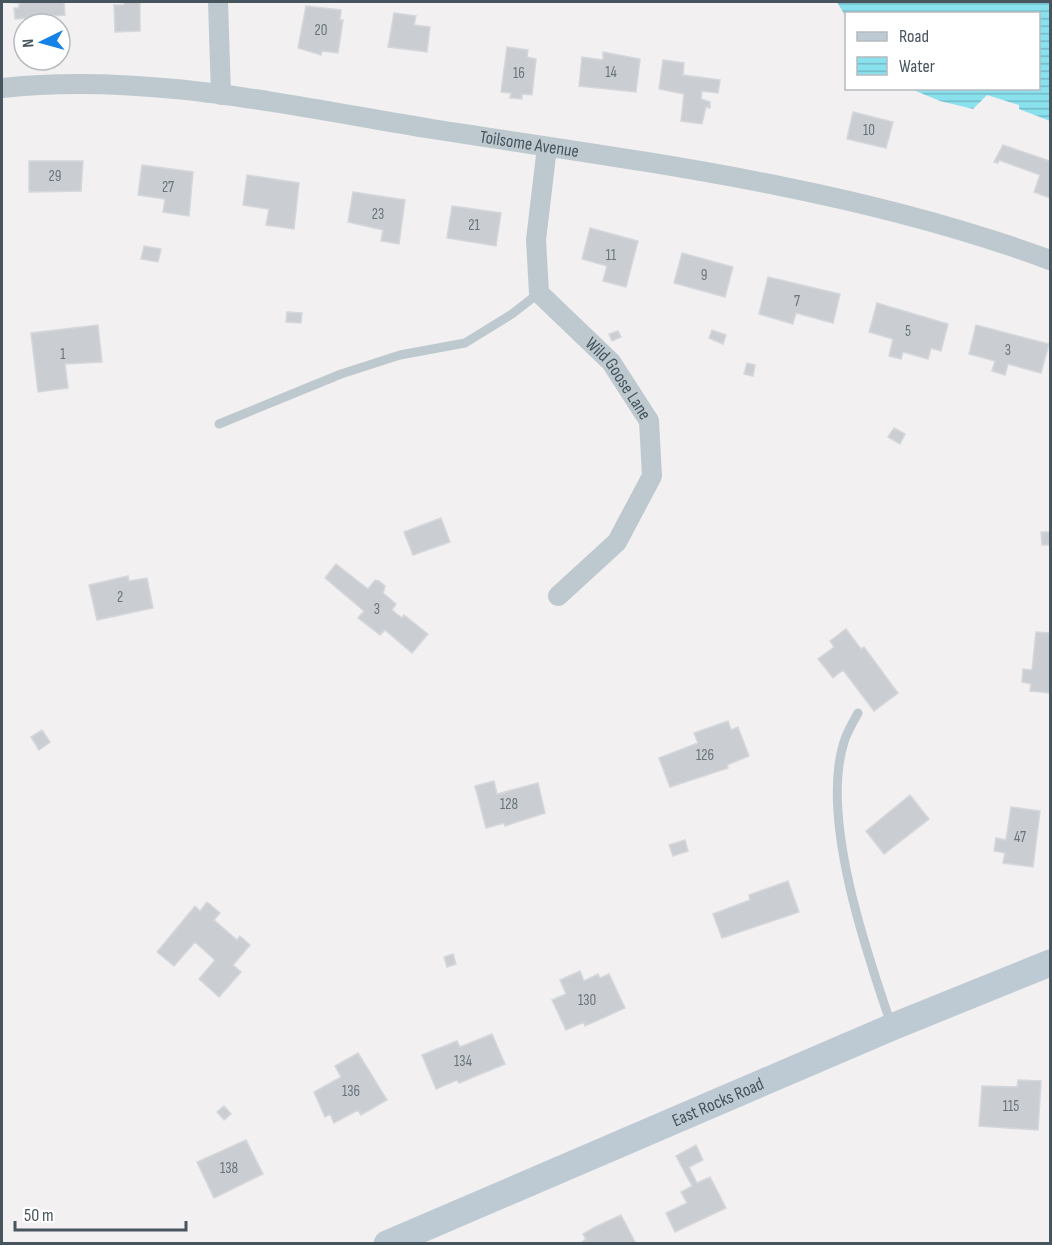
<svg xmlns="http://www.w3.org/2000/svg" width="1052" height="1245" font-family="'Sofia Sans Condensed',sans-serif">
<defs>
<pattern id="water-rules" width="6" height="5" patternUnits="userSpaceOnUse" patternTransform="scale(1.5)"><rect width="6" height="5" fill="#8ae1ee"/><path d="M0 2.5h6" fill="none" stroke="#73b9c4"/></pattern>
</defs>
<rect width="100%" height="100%" fill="#f2f0f0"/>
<!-- water -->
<path fill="url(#water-rules)" d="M 837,2 L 1050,2 L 1050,121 L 1019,109 L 1019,105 L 987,95 L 973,109 L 940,101 L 911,89 L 1038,88 L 1038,14 L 846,14 L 846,17 Z"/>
<!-- building -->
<path fill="#caced3" stroke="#d4d7db" stroke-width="1.5" d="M 2,2 L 64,2 L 65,15 L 15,19 L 14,8 L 19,8 L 19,3 Z
M 124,2 L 140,2 L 140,31 L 115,32 L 114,5 L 124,5 Z
M 306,6 L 341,10 L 340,20 L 343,20 L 338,53 L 322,51 L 321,55 L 298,48 Z
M 394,13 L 416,16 L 414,25 L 430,27 L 427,52 L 388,47 Z
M 507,47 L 528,50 L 527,57 L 536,59 L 532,95 L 522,94 L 522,99 L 510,98 L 511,93 L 501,92 Z
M 603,52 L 640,59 L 636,92 L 579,86 L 582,57 L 603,60 Z
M 663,60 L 684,63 L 683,75 L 720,80 L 718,93 L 702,91 L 701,99 L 710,102 L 710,108 L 706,107 L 702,124 L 681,121 L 684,94 L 659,89 Z
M 853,112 L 893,122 L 886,148 L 847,139 Z
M 1003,145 L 1050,161 L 1050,198 L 1034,192 L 1040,175 L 999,160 L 998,163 L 994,162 Z
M 29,161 L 83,161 L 81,191 L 29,192 Z
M 142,165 L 193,172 L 189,216 L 163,212 L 165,199 L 138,195 Z
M 247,175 L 299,183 L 294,229 L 266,225 L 269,209 L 243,205 Z
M 353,192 L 405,200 L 399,244 L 381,241 L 383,230 L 348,222 Z
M 452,206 L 501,213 L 496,246 L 447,238 Z
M 590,228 L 638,241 L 626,287 L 603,281 L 607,266 L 582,259 Z
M 144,246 L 161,249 L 158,262 L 141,259 Z
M 682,253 L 733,267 L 725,297 L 674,283 Z
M 768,277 L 840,294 L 833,323 L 796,313 L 793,324 L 759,314 Z
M 877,303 L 948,324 L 941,351 L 931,348 L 928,359 L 903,352 L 901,359 L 889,356 L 893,339 L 869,332 Z
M 287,312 L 302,313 L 301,323 L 286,322 Z
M 98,325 L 102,362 L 65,364 L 68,388 L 38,392 L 31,333 Z
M 976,325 L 1049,344 L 1041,373 L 1008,364 L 1005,375 L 992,371 L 995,361 L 969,354 Z
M 712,330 L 726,335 L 723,344 L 709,338 Z
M 618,331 L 621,337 L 612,341 L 609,334 Z
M 747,363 L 755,365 L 753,376 L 744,374 Z
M 894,428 L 905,434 L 900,444 L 888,437 Z
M 441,518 L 450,542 L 413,555 L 404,532 Z
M 1041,532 L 1050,532 L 1050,545 L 1042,545 Z
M 336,564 L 368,589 L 375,580 L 379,581 L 385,586 L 383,593 L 396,604 L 392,610 L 402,618 L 404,615 L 428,634 L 412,653 L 385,630 L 380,635 L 358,618 L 364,611 L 325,578 Z
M 128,576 L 129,581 L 147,578 L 153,608 L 97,620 L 89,585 Z
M 846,629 L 861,649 L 864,647 L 898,693 L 874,711 L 843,670 L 833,678 L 818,659 L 834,647 L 830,641 Z
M 1036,632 L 1050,633 L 1050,693 L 1030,691 L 1031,684 L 1022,682 L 1023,669 L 1032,670 Z
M 728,721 L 731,730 L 738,727 L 749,756 L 727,765 L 728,768 L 670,787 L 659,758 L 698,743 L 694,733 Z
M 42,730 L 50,742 L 39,750 L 31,737 Z
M 494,781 L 497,794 L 538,783 L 545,813 L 505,826 L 504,823 L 486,828 L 475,786 Z
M 910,795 L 929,819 L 884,854 L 866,831 Z
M 1011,807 L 1040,811 L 1033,867 L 1003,863 L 1005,853 L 994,851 L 996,838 L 1006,840 Z
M 685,840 L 688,851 L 673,856 L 669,845 Z
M 788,881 L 799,912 L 722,938 L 713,914 L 750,900 L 749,895 Z
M 207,902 L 220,913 L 214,920 L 237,940 L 240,936 L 250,945 L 233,965 L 241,972 L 219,997 L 199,979 L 215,960 L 195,942 L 174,966 L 157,952 L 195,906 L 200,911 Z
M 453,954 L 456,964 L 447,967 L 444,957 Z
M 580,971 L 584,981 L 598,974 L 600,978 L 609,974 L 625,1008 L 585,1026 L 584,1022 L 566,1030 L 552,1000 L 566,994 L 560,980 Z
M 492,1034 L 505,1064 L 459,1083 L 457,1080 L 436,1089 L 422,1055 L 457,1041 L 460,1047 Z
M 358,1053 L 387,1100 L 361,1115 L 358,1110 L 334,1123 L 330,1114 L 325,1117 L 314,1092 L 341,1077 L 335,1066 Z
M 1018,1080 L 1041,1081 L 1038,1130 L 979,1126 L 982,1086 L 1017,1087 Z
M 224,1106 L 231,1114 L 224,1120 L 217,1112 Z
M 246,1140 L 263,1174 L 214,1198 L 197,1162 Z
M 696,1145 L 703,1160 L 689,1167 L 697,1183 L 710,1177 L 726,1208 L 675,1232 L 666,1213 L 687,1203 L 681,1192 L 692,1186 L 676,1156 Z
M 621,1215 L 636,1244 L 579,1244 L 586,1239 L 583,1234 L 595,1227 Z"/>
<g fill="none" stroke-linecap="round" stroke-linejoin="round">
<!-- lane -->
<path stroke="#bdc9cf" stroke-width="9" d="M 219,424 L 341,374 L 400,355 L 465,343 L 512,314 L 539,293
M 858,713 C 853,722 847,732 844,742 C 820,817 866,951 891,1024"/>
<!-- street -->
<g stroke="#bdc9cf" stroke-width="20">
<path d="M 218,2 L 221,95"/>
<path id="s1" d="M 2,88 C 145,72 291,106 432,129 C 639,161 853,187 1050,260"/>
<path id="s2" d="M 547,147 L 536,240 L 539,293 L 611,362 L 649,421 L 652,476 L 617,542 L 558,596"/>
</g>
<!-- secondary -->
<path stroke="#bdcad4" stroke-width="27" id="s3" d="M 387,1244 L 892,1027 L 1050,963"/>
</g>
<g text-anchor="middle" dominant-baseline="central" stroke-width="5" stroke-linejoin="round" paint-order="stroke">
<!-- number labels -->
<g font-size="15" fill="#68737b">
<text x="321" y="30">20</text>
<text x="611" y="72">14</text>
<text x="519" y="73">16</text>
<text x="869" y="130">10</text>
<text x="55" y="176">29</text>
<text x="168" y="187">27</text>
<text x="378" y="214">23</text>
<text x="474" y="225">21</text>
<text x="611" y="255">11</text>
<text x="704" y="275">9</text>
<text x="797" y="301">7</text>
<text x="908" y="331">5</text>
<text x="1008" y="350">3</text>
<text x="63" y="354">1</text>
<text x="120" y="597">2</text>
<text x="377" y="609">3</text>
<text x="705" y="755">126</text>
<text x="509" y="804">128</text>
<text x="1020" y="837">47</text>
<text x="587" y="1000">130</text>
<text x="463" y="1061">134</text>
<text x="351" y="1091">136</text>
<text x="1011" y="1106">115</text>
<text x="229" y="1168">138</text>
</g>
<!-- street labels -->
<g font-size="18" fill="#47555e" stroke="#fff">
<text stroke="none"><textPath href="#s1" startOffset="532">Toilsome Avenue</textPath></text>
<text stroke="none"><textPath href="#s2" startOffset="264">Wild Goose Lane</textPath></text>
<text stroke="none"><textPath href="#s3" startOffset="360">East Rocks Road</textPath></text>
</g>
</g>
<!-- border -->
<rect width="1052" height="1245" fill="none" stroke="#47555e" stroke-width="6"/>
<!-- legend -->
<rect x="845" y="12" width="195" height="78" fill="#ffffff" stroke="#b5bbbf" stroke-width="1.5"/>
<rect x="857" y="32" width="30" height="9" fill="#bdcad4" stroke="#b5bbbf" stroke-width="1.5"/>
<text x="899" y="42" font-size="18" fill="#47555e">Road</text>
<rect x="857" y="57" width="30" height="18" fill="url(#water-rules)" stroke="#b5bbbf" stroke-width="1.5"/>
<text x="899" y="72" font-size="18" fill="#47555e">Water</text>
<!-- north arrow -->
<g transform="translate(42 42) rotate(265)"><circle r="28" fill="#ffffff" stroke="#b5bbbf" stroke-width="1.5"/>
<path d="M0-4.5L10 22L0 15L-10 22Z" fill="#1582e7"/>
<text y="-9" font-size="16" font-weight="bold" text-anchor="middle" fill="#47555e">N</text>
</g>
<!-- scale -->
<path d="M15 1221v9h171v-9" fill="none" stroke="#47555e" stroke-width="3"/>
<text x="24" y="1221" font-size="18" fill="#47555e" stroke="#ffffff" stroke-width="4.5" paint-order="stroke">50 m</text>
</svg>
